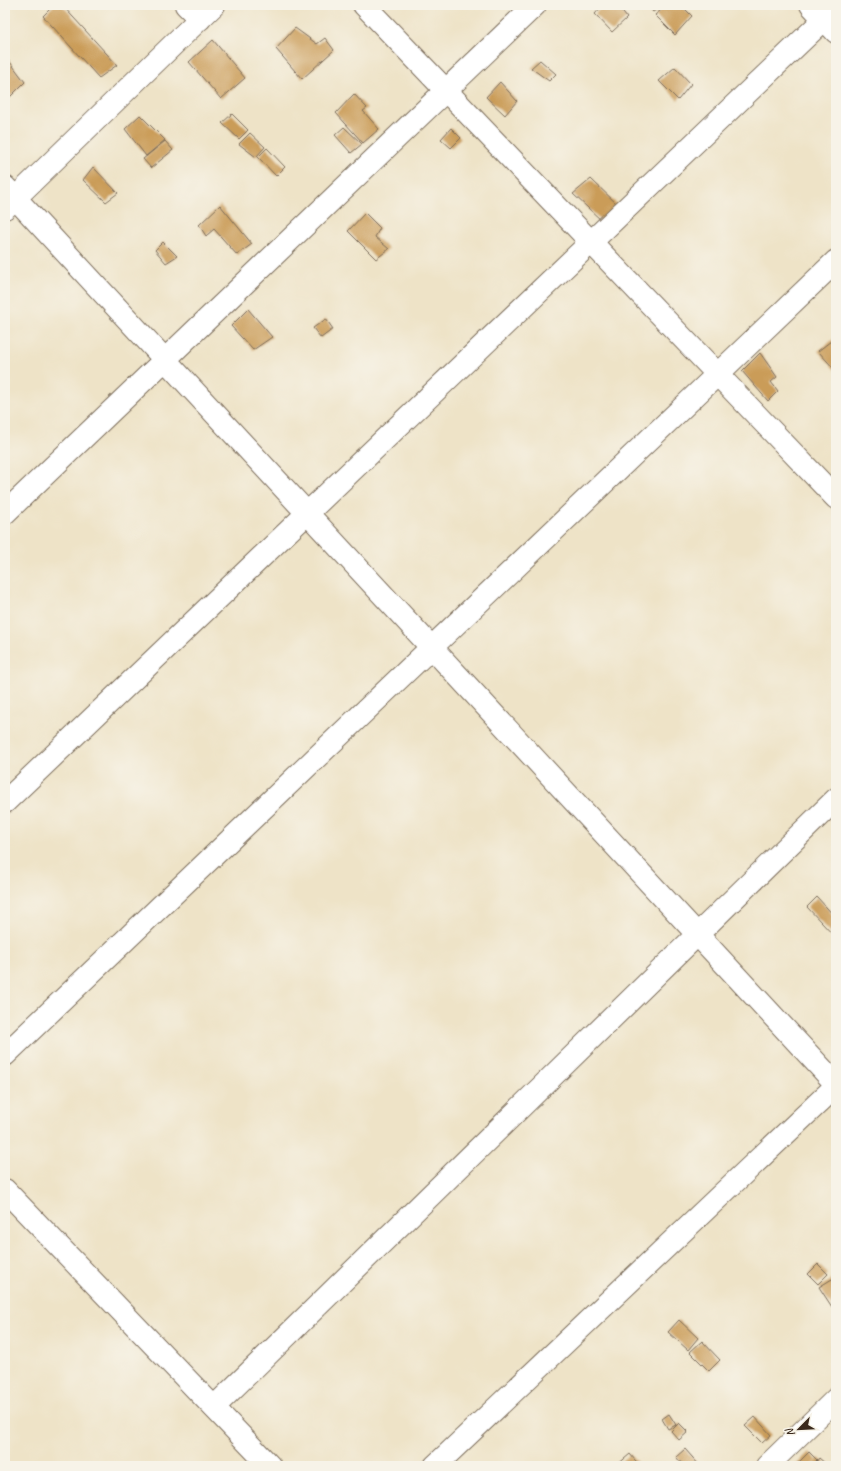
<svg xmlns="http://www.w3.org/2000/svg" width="841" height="1471" font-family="Caveat,sans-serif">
<rect width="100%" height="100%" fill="#f7f3e8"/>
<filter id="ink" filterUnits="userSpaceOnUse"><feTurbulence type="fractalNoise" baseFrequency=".025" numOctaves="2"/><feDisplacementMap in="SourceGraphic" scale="8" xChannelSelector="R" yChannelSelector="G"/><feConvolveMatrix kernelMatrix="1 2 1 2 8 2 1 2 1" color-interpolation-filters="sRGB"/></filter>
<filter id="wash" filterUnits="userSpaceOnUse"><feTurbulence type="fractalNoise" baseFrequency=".012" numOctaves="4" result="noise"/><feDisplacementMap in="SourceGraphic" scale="16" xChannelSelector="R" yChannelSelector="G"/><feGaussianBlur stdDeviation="0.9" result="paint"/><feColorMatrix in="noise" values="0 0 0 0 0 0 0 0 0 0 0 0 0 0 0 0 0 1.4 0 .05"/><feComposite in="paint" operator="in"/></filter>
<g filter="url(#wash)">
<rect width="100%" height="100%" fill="#eee3c7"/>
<g id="blocks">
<!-- building -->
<path fill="#ca9c59" d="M 54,5 L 62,5 L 117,65 L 99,78 L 43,16 Z
M 603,5 L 617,5 L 627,18 L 612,32 L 595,14 Z
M 646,5 L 663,5 L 653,12 Z
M 667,5 L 681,5 L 692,16 L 675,35 L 655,15 Z
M 295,28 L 317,44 L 325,38 L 334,50 L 302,79 L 276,49 Z
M 213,40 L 245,78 L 221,99 L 189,62 Z
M 7,58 L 25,82 L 9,98 L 5,94 L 5,59 Z
M 540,60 L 556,74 L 549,81 L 531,68 Z
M 675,67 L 691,84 L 678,100 L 659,81 Z
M 500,82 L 517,101 L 505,115 L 486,97 Z
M 354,94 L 367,108 L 363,111 L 379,129 L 363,143 L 336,113 Z
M 232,114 L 248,130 L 239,139 L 222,123 Z
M 140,115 L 165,140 L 146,156 L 125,129 Z
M 344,127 L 362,144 L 351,153 L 335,135 Z
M 451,128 L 461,138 L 451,148 L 441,139 Z
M 250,133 L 265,147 L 256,157 L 239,144 Z
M 165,141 L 173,150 L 151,168 L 143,159 Z
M 267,148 L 285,167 L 276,176 L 258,157 Z
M 93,167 L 118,193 L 106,202 L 83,180 Z
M 591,179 L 620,207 L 602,221 L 573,194 Z
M 220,205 L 252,244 L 237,255 L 214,229 L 206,236 L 199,225 Z
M 365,213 L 380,228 L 375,237 L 389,249 L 376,259 L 348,231 Z
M 163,242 L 177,256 L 166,263 L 155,250 Z
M 248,309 L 272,337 L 253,350 L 231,326 Z
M 326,319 L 333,329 L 321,338 L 313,328 Z
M 835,338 L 836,339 L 836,371 L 818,351 Z
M 760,353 L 777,377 L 771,382 L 778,391 L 768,401 L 742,371 Z
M 817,897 L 836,918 L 836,938 L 807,907 Z
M 818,1264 L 828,1274 L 818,1284 L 808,1274 Z
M 832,1279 L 836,1286 L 836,1304 L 832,1307 L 819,1287 Z
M 679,1320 L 698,1338 L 688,1350 L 668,1332 Z
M 702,1341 L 720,1360 L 709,1371 L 690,1352 Z
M 669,1414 L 676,1425 L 668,1429 L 662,1419 Z
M 755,1417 L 771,1435 L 762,1443 L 745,1426 Z
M 679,1423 L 688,1432 L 679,1440 L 671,1431 Z
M 685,1449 L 700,1466 L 684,1466 L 676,1457 Z
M 809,1452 L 817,1460 L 811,1466 L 795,1466 Z
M 630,1454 L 640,1466 L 618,1466 L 617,1465 Z
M 819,1458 L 826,1464 L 824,1466 L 813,1466 Z"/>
</g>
</g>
<g filter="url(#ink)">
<use href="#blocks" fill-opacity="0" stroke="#7a6b59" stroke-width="1"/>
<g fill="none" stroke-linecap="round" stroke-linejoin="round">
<!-- minor casing -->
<g stroke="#7a6b59" stroke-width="24">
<path id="minor" d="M 186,5 L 200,19
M 364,5 L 836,498
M 811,5 L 836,32
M 5,187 L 836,1084
M 5,208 L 214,5
M 5,513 L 535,5
M 5,802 L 836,8
M 5,1055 L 836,261
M 214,1407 L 836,799
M 435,1466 L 836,1086
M 767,1466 L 836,1399"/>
</g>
<!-- tertiary casing -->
<g stroke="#7a6b59" stroke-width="24">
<path id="tertiary" d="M 5,1190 L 270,1466"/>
</g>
<!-- minor -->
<use href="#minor" stroke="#fff" stroke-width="22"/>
<!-- tertiary -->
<use href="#tertiary" stroke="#fff" stroke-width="22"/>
</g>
</g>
<!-- margin -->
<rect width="841" height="1471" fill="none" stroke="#f7f3e8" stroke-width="20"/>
<!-- north arrow -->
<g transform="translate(799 1429) rotate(246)" stroke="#f7f3e8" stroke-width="3" paint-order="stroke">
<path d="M0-3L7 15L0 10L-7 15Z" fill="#3b2a1e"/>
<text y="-6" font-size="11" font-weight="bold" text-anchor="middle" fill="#3b2a1e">N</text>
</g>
</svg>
